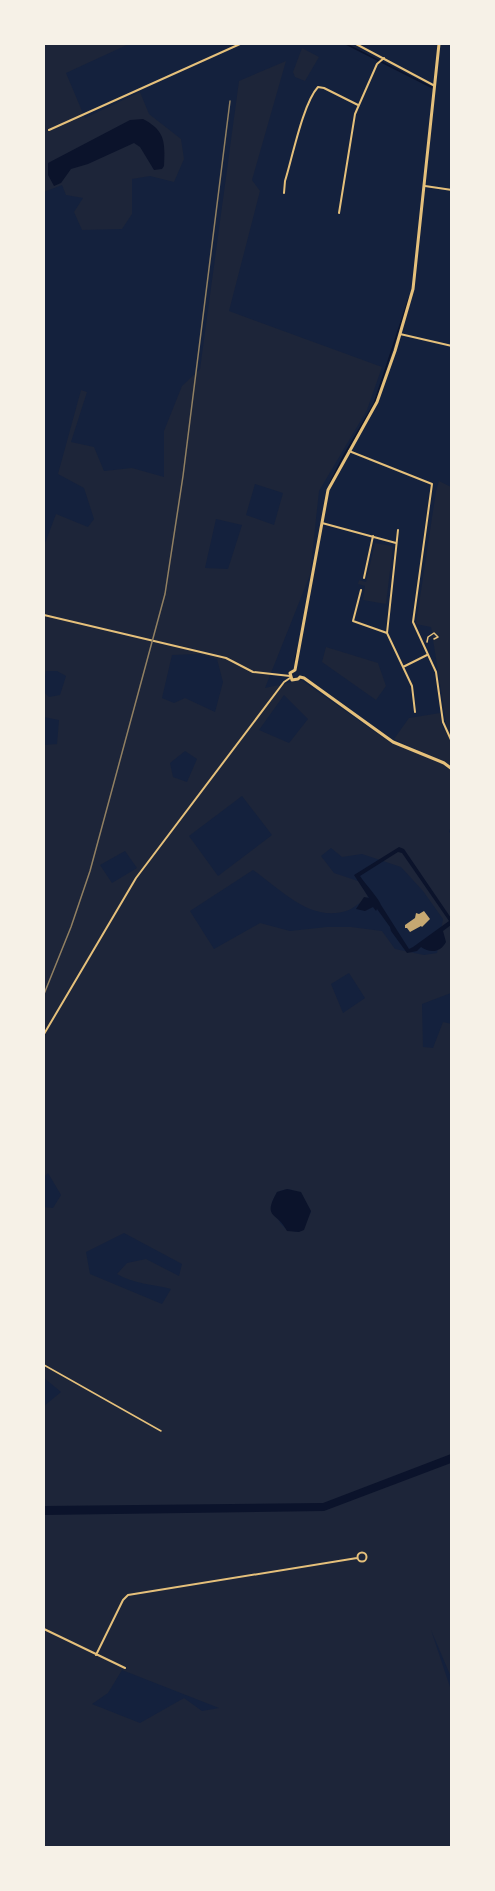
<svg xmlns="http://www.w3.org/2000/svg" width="495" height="1891" font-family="'Archivo Narrow',sans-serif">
<rect width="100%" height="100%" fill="#14213d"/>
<!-- green -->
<path fill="#1d2539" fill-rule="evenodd" d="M 44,44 L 129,44 L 66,73 L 85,118 L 140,92 L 149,114 L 181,139 L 184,159 L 174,182 L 150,176 L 132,179 L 132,214 L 122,229 L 82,230 L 74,212 L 83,198 L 66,195 L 62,185 L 44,192 Z
M 302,48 L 319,57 L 305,81 L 295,77 L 293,72 Z
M 286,61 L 252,180 L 260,191 L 229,311 L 382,367 L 367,410 L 319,491 L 310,575 L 265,688 L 301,680 L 391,743 L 414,752 L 417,750 L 394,739 L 409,718 L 440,713 L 443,730 L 447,728 L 431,627 L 416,624 L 436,491 L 439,481 L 451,487 L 452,823 L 449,832 L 452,834 L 451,993 L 422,1004 L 423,1047 L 433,1048 L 443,1022 L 452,1024 L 451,1677 L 431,1630 L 451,1690 L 451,1847 L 44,1847 L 44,1406 L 61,1392 L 44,1378 L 44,1207 L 53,1208 L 61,1195 L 48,1173 L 44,1177 L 44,745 L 57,744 L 59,720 L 44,717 L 44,692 L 49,697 L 60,695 L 66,676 L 57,671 L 46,671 L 44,682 L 44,546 L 56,514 L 88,527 L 94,519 L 84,488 L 58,474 L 81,390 L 87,392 L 71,442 L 94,447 L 104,471 L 132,468 L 164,477 L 164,431 L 182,386 L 200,369 L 239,81 ZM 255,484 L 283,493 L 274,525 L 246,515 ZM 216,519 L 242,525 L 228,569 L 205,568 ZM 198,654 L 217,659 L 223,682 L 215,712 L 185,698 L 174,703 L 162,698 L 172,655 ZM 284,695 L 308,719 L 289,743 L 259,730 ZM 185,751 L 197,759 L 187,782 L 173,777 L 170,763 ZM 242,796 L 272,835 L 218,876 L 189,836 ZM 331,848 L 342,857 L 362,854 L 401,867 L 423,891 L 443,919 L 437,953 L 424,955 L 395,949 L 382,931 L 351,927 L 327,927 L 290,931 L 260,923 L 214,949 L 190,911 L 253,870 C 281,889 311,924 349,910 C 355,907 362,901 368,897 L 361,882 L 334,873 L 321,856 ZM 125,851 L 137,868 L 112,883 L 100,865 ZM 349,973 L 365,998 L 343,1013 L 331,984 ZM 287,1189 C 299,1190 306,1202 311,1212 L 299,1232 L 287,1230 L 280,1223 L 272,1202 L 277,1192 ZM 124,1233 L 182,1264 L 179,1276 L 146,1259 L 127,1263 L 117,1274 C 133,1284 153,1284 171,1289 L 162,1304 L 90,1274 L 86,1252 ZM 122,1670 L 219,1708 L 202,1711 L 184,1698 L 140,1723 L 92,1704 L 108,1693 Z
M 375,543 L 393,546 L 386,604 L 363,600 L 365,586 L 358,584 L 359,580 L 366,582 Z
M 326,647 L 378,663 L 386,686 L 376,700 L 322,662 Z"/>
<!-- water -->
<path fill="#0b132b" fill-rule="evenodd" d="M 143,119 C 166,131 165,143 164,166 L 162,169 L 154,170 L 140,147 L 134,143 L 88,164 L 71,169 L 61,183 L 54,186 L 48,175 L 48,163 L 130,120 Z
M 399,847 L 404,849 L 451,918 L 451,925 L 443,931 L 446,942 C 440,953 430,953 421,947 L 417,951 L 407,953 L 391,931 L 390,927 L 377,909 L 376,911 L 373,907 L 365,911 L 356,909 L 364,897 L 369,898 L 354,875 ZM 398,852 L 402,853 L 449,921 L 413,947 L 409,949 L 381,905 C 378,897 365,884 360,876 Z
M 287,1189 L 301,1192 L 311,1211 L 304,1230 L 299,1232 L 287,1231 C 277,1211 262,1219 277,1192 Z
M 451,1454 L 451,1463 L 324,1511 L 44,1515 L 44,1506 L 323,1503 Z"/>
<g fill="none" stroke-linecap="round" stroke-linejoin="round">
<!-- stream -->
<path stroke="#0b132b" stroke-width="1.5" d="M 346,44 L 433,88
M 330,483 L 343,457 L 374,404 L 409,298
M 295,660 L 297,652"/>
</g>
<!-- building -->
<path fill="#c6a872" d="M 424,911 L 430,919 L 422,927 L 421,926 L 410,932 L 407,928 L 405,928 L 405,925 L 415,918 L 416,913 L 419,914 Z"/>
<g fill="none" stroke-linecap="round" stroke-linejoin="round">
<!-- path -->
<path stroke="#e5c07b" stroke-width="1.5" d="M 427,642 L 428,637 L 434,633 L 438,637 L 434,639
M 44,1365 L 161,1431"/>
<!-- minor -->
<path stroke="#e5c07b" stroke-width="2" d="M 356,44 L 435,86
M 49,130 L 240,44
M 425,186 L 452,190
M 284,193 L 285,181 C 292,159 303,103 318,87 L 324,88 L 358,105
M 339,213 L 355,114 L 377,64 L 384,58
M 400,334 L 452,346
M 349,451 L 432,484 L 413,622 L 436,672 L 443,722 L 452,742
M 322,523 L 396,543
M 398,530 L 387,633 L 412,686 L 415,712
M 364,578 L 373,536
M 361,590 L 353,621 L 387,633
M 44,615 L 226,658 L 253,672 L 290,676
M 403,667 L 427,655
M 44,1034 L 136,878 L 284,682 L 290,678
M357.5 1557a4.5 4.5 0 1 1 9 0a4.5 4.5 0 1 1-9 0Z
M 44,1629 L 125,1668
M 96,1655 L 123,1600 L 128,1595 L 357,1558"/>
<!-- tertiary -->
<path stroke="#e5c07b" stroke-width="3" d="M 300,677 L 298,679 L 292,680 L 290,673 L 295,670 L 328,490 L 377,402 L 395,351 L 413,289 L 439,44
M 300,677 L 304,678 L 393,742 L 444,763 L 452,769"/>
<!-- rail -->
<path stroke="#918062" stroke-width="1.5" d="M 44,994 L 71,927 L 90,871 L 165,594 L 183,476 L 230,101"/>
</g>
<!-- border -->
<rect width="495" height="1891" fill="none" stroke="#f6f1e7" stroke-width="90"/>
</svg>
